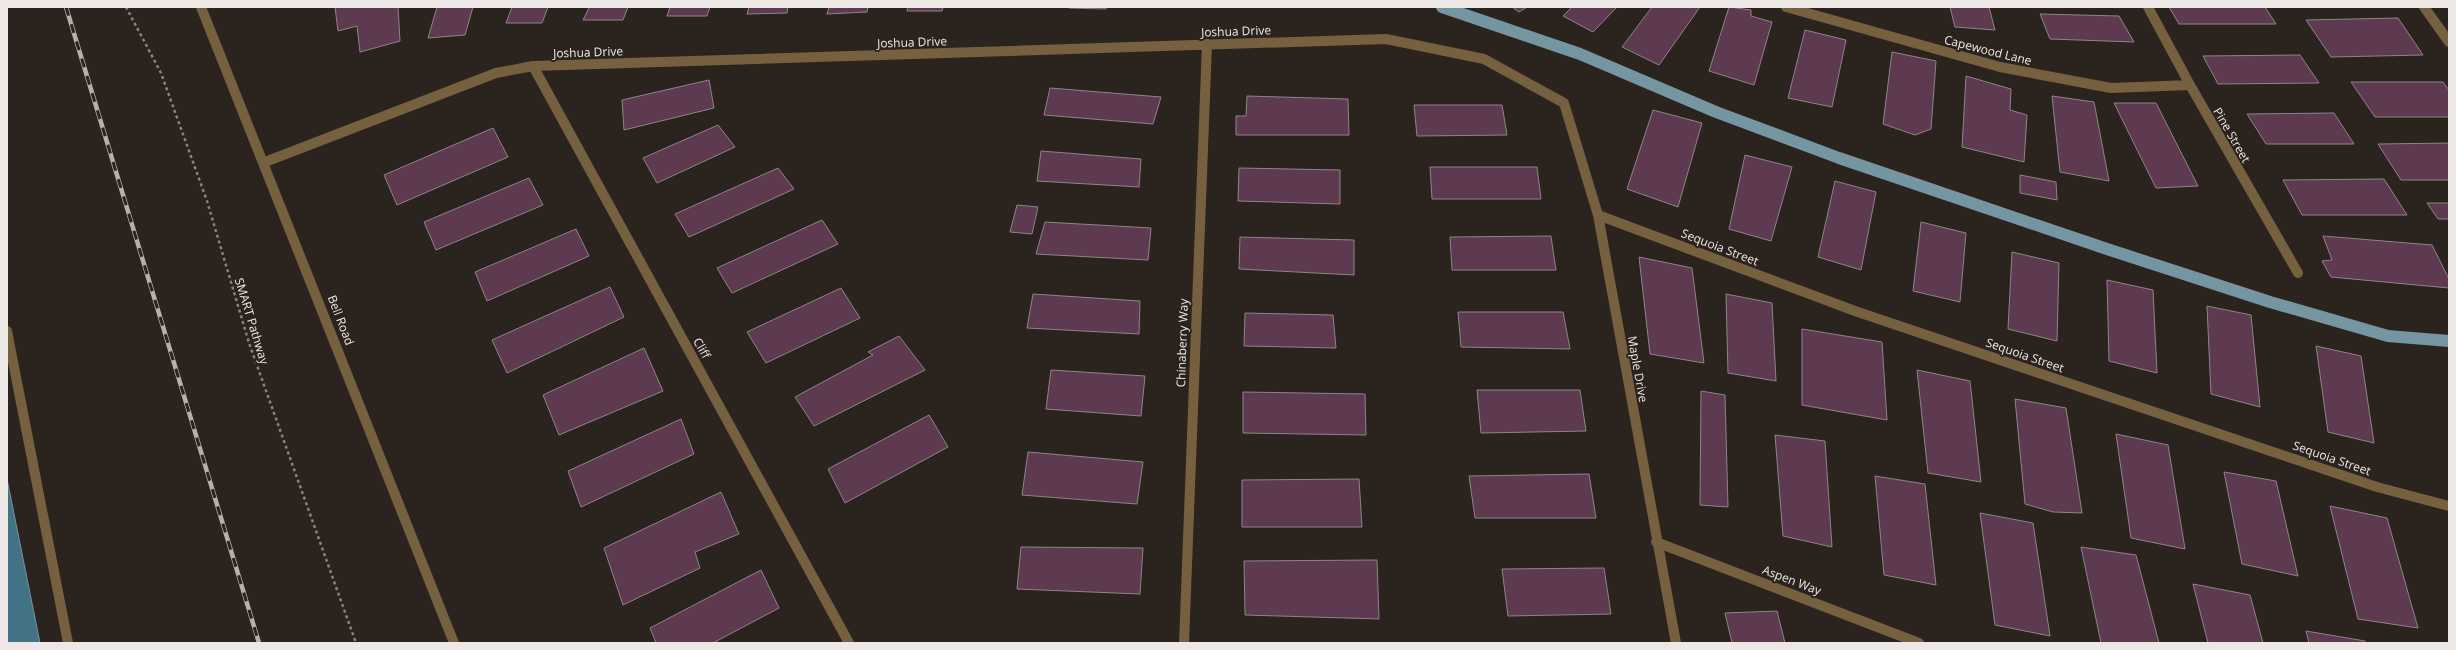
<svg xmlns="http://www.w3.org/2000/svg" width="2456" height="650" font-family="'Open Sans',sans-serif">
<rect width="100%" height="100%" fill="#2b231e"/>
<!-- water -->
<path fill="#427384" stroke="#7596a1" d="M 7,479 L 40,643 L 7,643 Z"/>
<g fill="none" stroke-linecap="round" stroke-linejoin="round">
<!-- stream -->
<path stroke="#7596a1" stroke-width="12" d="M 1442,7 L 1580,54 L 1716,112 L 1839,158 L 2107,249 L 2270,302 L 2388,336 L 2449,341"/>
</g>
<!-- building -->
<path fill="#5e3a50" stroke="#8e8489" d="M 335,7 L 398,7 L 400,41 L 360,52 L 357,26 L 338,31 Z
M 437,7 L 473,7 L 465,35 L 428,38 Z
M 512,7 L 548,7 L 542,23 L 506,23 Z
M 583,7 L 628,7 L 623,20 L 583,20 L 589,8 Z
M 670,7 L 710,7 L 707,16 L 667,16 Z
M 749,7 L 788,7 L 787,13 L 747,14 Z
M 829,7 L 868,7 L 867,12 L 827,14 Z
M 908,7 L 943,7 L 942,11 L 907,11 Z
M 1106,7 L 1106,9 L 1069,8 L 1069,7 Z
M 1512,7 L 1527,7 L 1519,12 Z
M 1572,7 L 1617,7 L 1593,32 L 1563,16 Z
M 1652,7 L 1700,7 L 1659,65 L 1622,47 Z
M 1729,7 L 1751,10 L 1751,16 L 1772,22 L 1754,85 L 1709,71 Z
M 1950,7 L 1989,7 L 1995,30 L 1955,27 Z
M 2169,7 L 2265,7 L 2276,24 L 2179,24 Z
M 2040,14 L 2119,16 L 2134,42 L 2050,39 Z
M 2398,18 L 2423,55 L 2331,57 L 2306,20 Z
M 1805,30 L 1846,40 L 1832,107 L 1788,98 Z
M 1892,52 L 1936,61 L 1931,129 L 1915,135 L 1883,124 Z
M 2300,55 L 2319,83 L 2218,84 L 2203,56 Z
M 1966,76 L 2011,89 L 2010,110 L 2027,115 L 2024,162 L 1962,147 Z
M 709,80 L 714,108 L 624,130 L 622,100 Z
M 2351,82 L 2443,82 L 2449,90 L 2449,117 L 2375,117 Z
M 1050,88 L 1161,97 L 1153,124 L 1044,115 Z
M 1247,96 L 1348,99 L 1349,135 L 1236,135 L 1236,116 L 1246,116 Z
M 2052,96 L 2094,102 L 2109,181 L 2060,172 Z
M 2114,103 L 2156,103 L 2198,186 L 2156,188 Z
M 1414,105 L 1502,105 L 1507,135 L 1417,136 Z
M 1653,110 L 1702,123 L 1678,207 L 1627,189 Z
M 2334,113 L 2354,144 L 2266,144 L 2247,114 Z
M 718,125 L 735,147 L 657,183 L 643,158 Z
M 493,128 L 508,157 L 397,205 L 384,175 Z
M 2449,143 L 2449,180 L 2401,180 L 2378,144 Z
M 1041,151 L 1141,159 L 1139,187 L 1037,181 Z
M 1745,155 L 1792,167 L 1771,241 L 1729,229 Z
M 1430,167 L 1537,167 L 1541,199 L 1432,199 Z
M 778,168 L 794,189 L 689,237 L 675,214 Z
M 1239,168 L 1340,170 L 1340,204 L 1238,201 Z
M 2020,175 L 2056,182 L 2057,200 L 2020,193 Z
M 529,178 L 543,205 L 436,250 L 424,222 Z
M 2384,179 L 2407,215 L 2302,215 L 2283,180 Z
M 1835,181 L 1876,192 L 1861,270 L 1818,257 Z
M 2427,203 L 2449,203 L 2449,219 L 2438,219 Z
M 1017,205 L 1038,207 L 1032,234 L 1010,232 Z
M 822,220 L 838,244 L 732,293 L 717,268 Z
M 1045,222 L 1151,228 L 1148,260 L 1036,254 Z
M 1921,222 L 1966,233 L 1960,302 L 1913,291 Z
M 576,229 L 589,256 L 487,301 L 475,272 Z
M 1551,236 L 1556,270 L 1452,270 L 1450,237 Z
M 2323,236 L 2432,245 L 2449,279 L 2449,288 L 2331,277 L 2322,261 L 2332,260 Z
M 1240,237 L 1354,240 L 1354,275 L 1239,269 Z
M 2012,252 L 2059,263 L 2057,341 L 2008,329 Z
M 1639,257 L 1692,268 L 1704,363 L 1650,354 Z
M 2107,280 L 2153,290 L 2157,373 L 2109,361 Z
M 610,287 L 624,317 L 507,373 L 492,340 Z
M 841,288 L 860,318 L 766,363 L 747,332 Z
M 1033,294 L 1140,301 L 1139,334 L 1027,328 Z
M 1726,294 L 1772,303 L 1776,381 L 1728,373 Z
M 2207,306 L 2251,315 L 2260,407 L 2211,394 Z
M 1458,312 L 1563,312 L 1570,349 L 1461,347 Z
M 1245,313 L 1333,315 L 1336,348 L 1244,346 Z
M 1802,329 L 1882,342 L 1887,420 L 1802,405 Z
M 899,336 L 925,370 L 814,426 L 795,397 L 873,355 L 868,352 Z
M 2316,346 L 2361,356 L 2374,443 L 2328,432 Z
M 644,348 L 663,391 L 559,435 L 543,395 Z
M 1051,370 L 1145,376 L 1141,416 L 1046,409 Z
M 1917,370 L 1970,381 L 1981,482 L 1928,473 Z
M 1477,390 L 1580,390 L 1586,431 L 1481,433 Z
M 1701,391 L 1725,395 L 1728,507 L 1700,505 Z
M 1243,392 L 1365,394 L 1366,435 L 1243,433 Z
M 2015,399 L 2066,408 L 2082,513 L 2053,512 L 2025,504 Z
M 929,415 L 948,447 L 845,503 L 828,469 Z
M 681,419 L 694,454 L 581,507 L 568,471 Z
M 2116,434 L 2168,445 L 2185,549 L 2131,538 Z
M 1775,435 L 1825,441 L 1832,547 L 1783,536 Z
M 1028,452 L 1143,462 L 1137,504 L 1022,495 Z
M 2224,472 L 2276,481 L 2298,576 L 2242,564 Z
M 1589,474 L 1596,518 L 1475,518 L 1469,476 Z
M 1875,476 L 1925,484 L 1936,585 L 1884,575 Z
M 1359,479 L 1362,527 L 1242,527 L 1242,480 Z
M 721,492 L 739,534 L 695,552 L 700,568 L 623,605 L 604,548 Z
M 2330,506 L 2387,518 L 2418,628 L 2358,619 Z
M 1980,513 L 2033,523 L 2050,636 L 1995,625 Z
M 1021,547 L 1143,548 L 1140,594 L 1017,589 Z
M 2081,547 L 2136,555 L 2159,643 L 2101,643 Z
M 1377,560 L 1379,619 L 1245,615 L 1244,561 Z
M 1604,568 L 1611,614 L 1508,616 L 1502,569 Z
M 761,570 L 779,608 L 713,643 L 656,643 L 650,628 Z
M 2193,584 L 2250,595 L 2263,643 L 2208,643 Z
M 1777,611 L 1785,643 L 1732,643 L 1725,613 Z
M 2306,631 L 2365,641 L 2365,643 L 2309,643 Z"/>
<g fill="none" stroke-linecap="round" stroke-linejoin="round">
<!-- path -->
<path stroke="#89837f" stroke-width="2.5" stroke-dasharray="3 3" stroke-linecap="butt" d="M 126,7 L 161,73 L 207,201 L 249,343 L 356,643"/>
<!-- minor -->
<path stroke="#756040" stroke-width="10" d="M 201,7 L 454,643
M 1786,7 L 2000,67 L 2111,88 L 2190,85
M 2148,7 L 2190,85 L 2298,273
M 2424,7 L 2449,42
M 533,66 L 849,643
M 265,162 L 496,73 L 533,66 L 1386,39 L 1484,59 L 1564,103 L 1598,215 L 1676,643
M 1598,215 L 1855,311 L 2377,487 L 2449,506
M 7,331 L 68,643
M 1656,542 L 1919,643
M 1184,643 L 1207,44"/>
<!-- rail casing -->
<g stroke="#b6b0ad" stroke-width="4.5">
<path id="rail" d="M 66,7 L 259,643"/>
</g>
<!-- rail -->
<use href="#rail" stroke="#2b231e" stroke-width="3" stroke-dasharray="9" stroke-linecap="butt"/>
</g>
<g text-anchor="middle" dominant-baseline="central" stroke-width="4" stroke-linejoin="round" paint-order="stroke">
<!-- street labels -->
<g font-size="12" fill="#ede8e5" stroke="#2b231e">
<text transform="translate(1236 31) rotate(-2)">Joshua Drive</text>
<text transform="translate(912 42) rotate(-2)">Joshua Drive</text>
<text transform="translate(1988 50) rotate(14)">Capewood Lane</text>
<text transform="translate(588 52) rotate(-2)">Joshua Drive</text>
<text transform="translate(2232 135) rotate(60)">Pine Street</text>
<text transform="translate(1720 247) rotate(21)">Sequoia Street</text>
<text transform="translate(341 320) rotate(69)">Bell Road</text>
<text transform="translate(252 321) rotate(73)">SMART Pathway</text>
<text transform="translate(1182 343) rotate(-88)">Chinaberry Way</text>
<text transform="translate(702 348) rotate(61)">Cliff</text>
<text transform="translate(2025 355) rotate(19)">Sequoia Street</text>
<text transform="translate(1638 369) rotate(80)">Maple Drive</text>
<text transform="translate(2332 458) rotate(19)">Sequoia Street</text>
<text transform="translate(1792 580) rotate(21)">Aspen Way</text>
</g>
</g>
<!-- border -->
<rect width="2456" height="650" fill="none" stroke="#ede8e5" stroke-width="16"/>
</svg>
